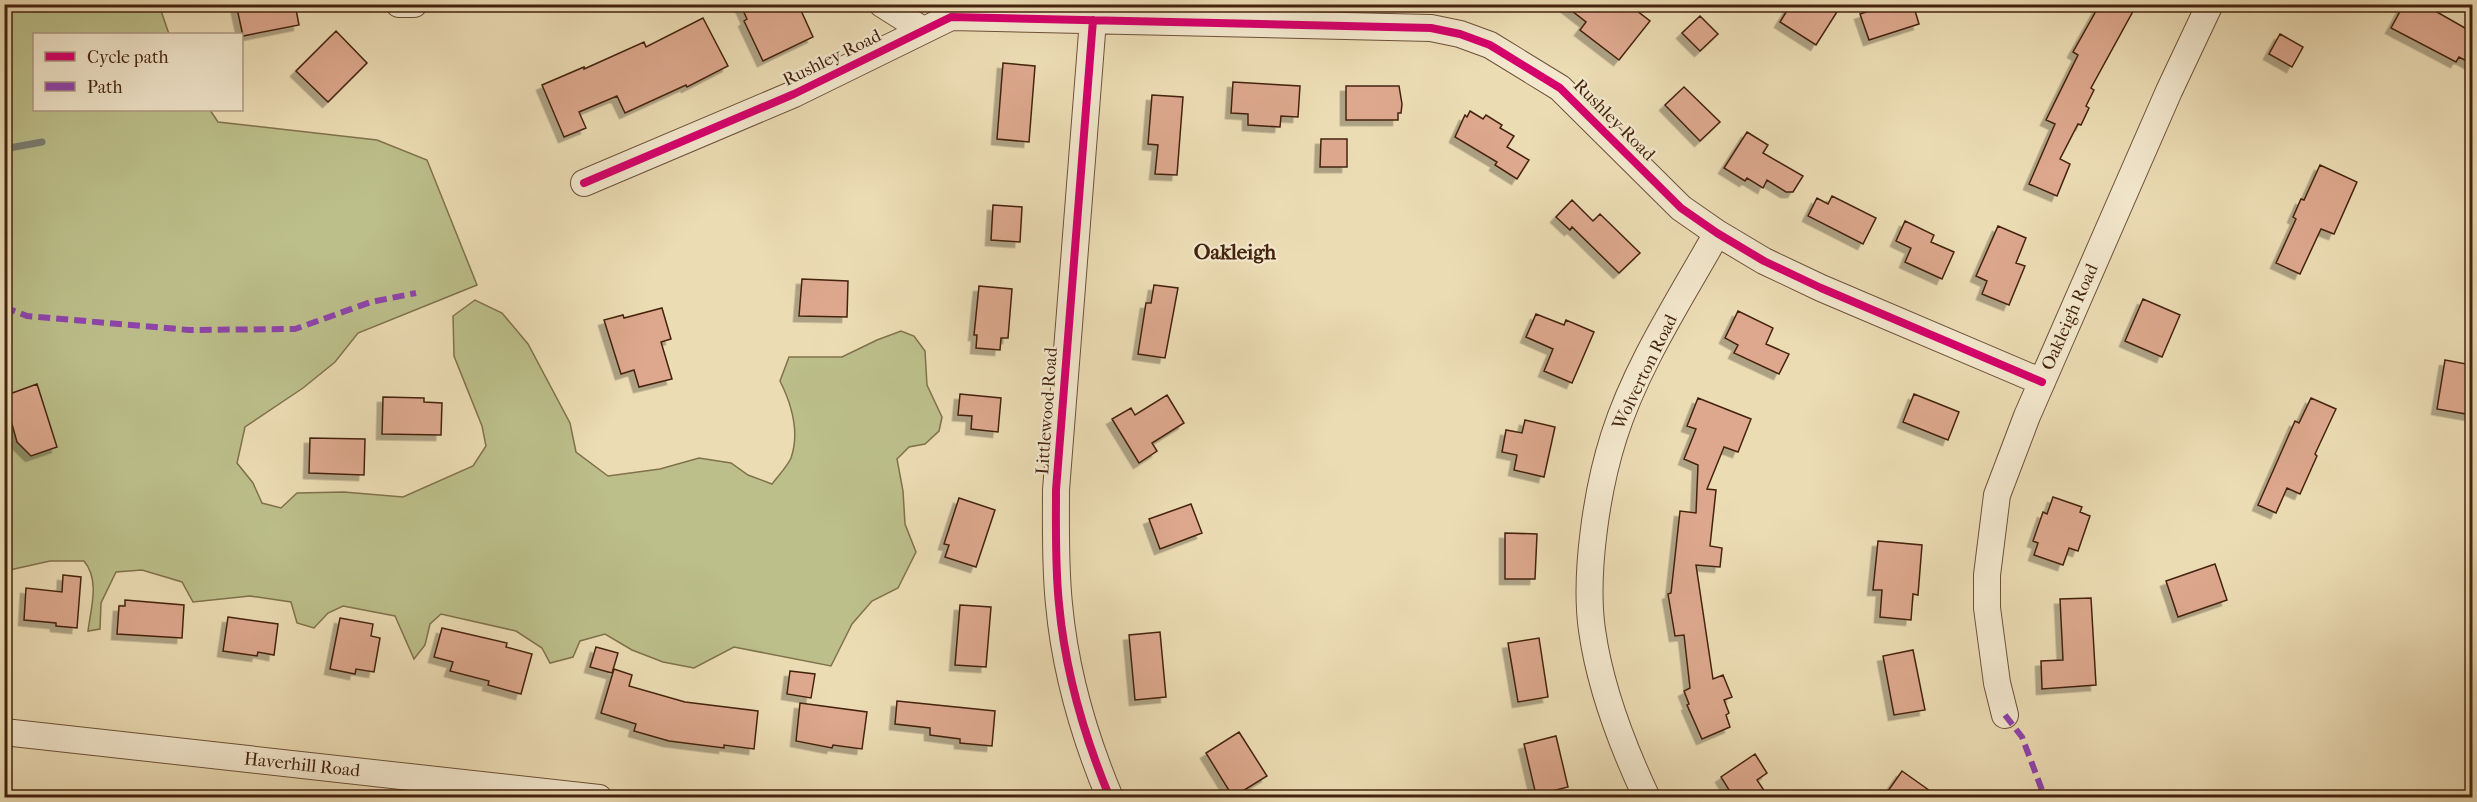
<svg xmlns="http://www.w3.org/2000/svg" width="2477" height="802" font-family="'IM FELL French Canon',serif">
<defs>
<filter id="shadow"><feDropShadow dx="-5.5" dy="5.5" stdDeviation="0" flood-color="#0004"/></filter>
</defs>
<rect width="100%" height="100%" fill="#ecdcb4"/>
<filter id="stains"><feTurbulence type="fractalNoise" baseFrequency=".00333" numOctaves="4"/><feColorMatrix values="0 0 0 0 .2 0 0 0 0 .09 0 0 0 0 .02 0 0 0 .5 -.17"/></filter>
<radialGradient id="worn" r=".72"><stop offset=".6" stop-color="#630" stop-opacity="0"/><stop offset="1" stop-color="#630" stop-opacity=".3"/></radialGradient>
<!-- green -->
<path fill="#bcbf8a" stroke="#80714c" stroke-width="1.5" d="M 4,5 L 159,5 L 169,34 L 34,34 L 34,110 L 210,110 L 218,122 L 377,140 L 427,160 L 477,285 L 358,333 L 335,362 L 303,388 L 245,427 L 237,463 L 253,483 L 262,503 L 281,508 L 297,493 L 344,492 L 403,497 L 473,466 L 486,446 L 482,426 L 454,356 L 453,316 L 475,300 L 502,313 L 528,344 L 570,423 L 576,452 L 608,476 L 660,469 L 699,458 L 731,463 L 748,475 L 772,484 C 778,476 787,467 791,458 C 800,432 792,405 780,381 L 789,357 L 842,357 L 877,340 L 901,331 L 914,336 L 925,351 L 927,385 L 942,417 L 939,431 L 925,444 L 909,447 L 897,459 L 903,491 L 905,524 L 916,552 L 898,588 L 872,601 L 852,624 L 831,666 L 734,647 L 694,668 L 663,662 L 632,650 L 605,634 L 580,641 L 573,657 L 550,663 L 542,648 L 516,631 L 441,614 L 430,624 L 425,645 L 414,659 L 395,616 L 343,606 L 328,613 L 314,628 L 297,623 L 291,602 L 250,596 L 193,602 L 182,582 L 142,570 L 116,572 L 101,603 L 100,629 L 88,631 C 91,608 100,580 84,561 L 50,561 L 5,571 Z"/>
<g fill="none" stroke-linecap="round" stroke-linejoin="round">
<!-- stream -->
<path stroke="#787e72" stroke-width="7" d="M 4,149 L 42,142"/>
</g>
<!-- building -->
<path fill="#dda88e" stroke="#44230e" stroke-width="1.5" filter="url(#shadow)" d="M 236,4 L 295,4 L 299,25 L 243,36 Z
M 740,4 L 798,4 L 813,37 L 763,61 L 744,21 L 747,19 Z
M 1563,4 L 1628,4 L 1650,21 L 1619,60 L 1580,30 L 1586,22 Z
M 1791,4 L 1842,4 L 1816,45 L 1780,22 Z
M 1891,4 L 1913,4 L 1919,24 L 1869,40 L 1860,14 Z
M 2100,4 L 2137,4 L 2091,88 L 2094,90 L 2086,106 L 2089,108 L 2081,125 L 2078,124 L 2060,159 L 2070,164 L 2057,196 L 2029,184 L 2055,124 L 2046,120 L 2078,55 L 2073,52 Z
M 2404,4 L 2423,4 L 2472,32 L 2472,64 L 2459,57 L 2456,62 L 2391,28 Z
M 1700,16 L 1718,34 L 1700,51 L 1682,33 Z
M 703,18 L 728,66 L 687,87 L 686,85 L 625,113 L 617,96 L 579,112 L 586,128 L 564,137 L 542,85 L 584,67 L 584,69 L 644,42 L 646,47 Z
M 336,31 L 367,63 L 328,102 L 296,71 Z
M 2280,34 L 2303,47 L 2292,67 L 2269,54 Z
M 1003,63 L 1035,66 L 1029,142 L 997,139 Z
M 1233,82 L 1300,86 L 1298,117 L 1281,116 L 1280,127 L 1248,125 L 1248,114 L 1231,113 Z
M 1346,86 L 1399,86 L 1402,104 L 1401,113 L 1398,113 L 1398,120 L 1346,120 Z
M 1684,87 L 1720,122 L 1700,141 L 1665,105 Z
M 1152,95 L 1183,97 L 1177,175 L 1155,174 L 1158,145 L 1148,144 Z
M 1470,111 L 1483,119 L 1486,115 L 1502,125 L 1500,128 L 1514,136 L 1507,147 L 1529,160 L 1517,179 L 1495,165 L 1497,162 L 1455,137 L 1465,115 L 1467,117 Z
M 1747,132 L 1768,145 L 1763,153 L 1803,176 L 1793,192 L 1786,192 L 1767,180 L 1763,188 L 1747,178 L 1745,181 L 1724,168 Z
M 1321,139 L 1347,139 L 1347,167 L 1320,167 Z
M 2320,165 L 2357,182 L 2334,234 L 2321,229 L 2300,274 L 2276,263 L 2296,219 L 2293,217 L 2301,199 L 2304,200 Z
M 1832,196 L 1876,218 L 1863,244 L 1808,216 L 1817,198 L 1828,204 Z
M 1572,200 L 1593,221 L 1600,214 L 1640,253 L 1619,273 L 1572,227 L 1570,230 L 1556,217 Z
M 993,205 L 1022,207 L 1020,242 L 991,240 Z
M 1905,221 L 1934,235 L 1931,242 L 1954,252 L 1942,279 L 1905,262 L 1911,248 L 1896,241 Z
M 1998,226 L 2026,238 L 2016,263 L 2025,266 L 2009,305 L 1982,294 L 1987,281 L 1976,276 Z
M 802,279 L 848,281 L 847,317 L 799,316 Z
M 1154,285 L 1178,288 L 1165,358 L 1138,354 L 1146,303 L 1151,303 Z
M 979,286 L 1012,289 L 1008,338 L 1001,338 L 1000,350 L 976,348 L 977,335 L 974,335 Z
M 2143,299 L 2180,315 L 2162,357 L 2125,341 Z
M 662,308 L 671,339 L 661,342 L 672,379 L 639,387 L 634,370 L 621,374 L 604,320 L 623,315 L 624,318 Z
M 1738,311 L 1773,328 L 1766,344 L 1789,354 L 1779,374 L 1734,353 L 1738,345 L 1725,338 Z
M 1536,314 L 1564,325 L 1566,320 L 1594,332 L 1572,383 L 1544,371 L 1553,349 L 1526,337 Z
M 2445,360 L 2472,365 L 2472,415 L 2437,409 Z
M 37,384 L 57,447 L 31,456 L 17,442 L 4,396 Z
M 960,394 L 1001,398 L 998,432 L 971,429 L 972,416 L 958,415 Z
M 1914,394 L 1959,412 L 1948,440 L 1903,422 Z
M 1167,395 L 1184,423 L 1152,443 L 1157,451 L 1139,463 L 1112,419 L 1131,408 L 1135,415 Z
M 383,397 L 424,398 L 424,402 L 442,403 L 441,435 L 382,434 Z
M 1698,398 L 1751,419 L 1738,452 L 1724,447 L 1707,489 L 1716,490 L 1710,546 L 1722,548 L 1720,567 L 1696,565 L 1713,679 L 1723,675 L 1732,697 L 1724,700 L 1729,713 L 1726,715 L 1730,727 L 1702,739 L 1687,705 L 1689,704 L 1684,691 L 1690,688 L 1684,635 L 1675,636 L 1668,594 L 1671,593 L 1680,511 L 1696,513 L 1698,465 L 1684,459 L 1696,429 L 1687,426 Z
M 2311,398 L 2336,409 L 2315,454 L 2317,456 L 2300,494 L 2287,488 L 2276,513 L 2258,505 L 2295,421 L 2299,423 Z
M 1525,420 L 1555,427 L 1544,477 L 1514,470 L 1517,455 L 1502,452 L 1506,430 L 1522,433 Z
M 310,438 L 365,439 L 364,475 L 309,473 Z
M 2053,497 L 2082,507 L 2080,512 L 2090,516 L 2078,551 L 2069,548 L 2063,565 L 2034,555 L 2038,543 L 2033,541 L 2043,512 L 2047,514 Z
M 959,498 L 995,510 L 976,567 L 945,557 L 949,545 L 944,544 Z
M 1191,504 L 1202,533 L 1160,549 L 1149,519 Z
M 1505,533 L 1537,534 L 1535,579 L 1505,579 Z
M 1878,541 L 1922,545 L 1918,595 L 1913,594 L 1911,620 L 1880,617 L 1882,590 L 1873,590 Z
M 2215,564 L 2227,600 L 2178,617 L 2166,581 Z
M 63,575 L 81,577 L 77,628 L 56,626 L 56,623 L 24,620 L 26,588 L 62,592 Z
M 2091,598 L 2096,685 L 2042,689 L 2041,661 L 2063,660 L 2060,599 Z
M 125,600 L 184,605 L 182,638 L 117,634 L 119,606 L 125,606 Z
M 960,605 L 991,607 L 986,667 L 955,665 Z
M 228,617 L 278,624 L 274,655 L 258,652 L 257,656 L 223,651 Z
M 340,618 L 373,624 L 371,636 L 380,638 L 374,672 L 356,669 L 355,674 L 330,669 Z
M 442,628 L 507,643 L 506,647 L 532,654 L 521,694 L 488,685 L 489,681 L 450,671 L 453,662 L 434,657 Z
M 1160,632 L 1166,697 L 1135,700 L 1129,635 Z
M 1539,638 L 1548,697 L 1518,702 L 1508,643 Z
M 596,647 L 618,653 L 612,673 L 590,667 Z
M 1913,650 L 1925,710 L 1894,715 L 1883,656 Z
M 614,669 L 632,675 L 629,686 L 685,702 L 758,711 L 754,749 L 724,745 L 724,748 L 669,741 L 634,731 L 636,724 L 601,713 Z
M 790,671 L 815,674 L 811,698 L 787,694 Z
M 897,701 L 995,711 L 992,746 L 960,743 L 960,739 L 930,735 L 930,728 L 895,724 Z
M 800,703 L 867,712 L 862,749 L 833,745 L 832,748 L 796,741 Z
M 1239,732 L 1267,776 L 1233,797 L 1206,753 Z
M 1556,736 L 1568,787 L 1536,795 L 1524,744 Z
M 1755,754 L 1767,773 L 1757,780 L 1769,798 L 1734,798 L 1721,777 Z
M 1902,771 L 1940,798 L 1883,798 Z"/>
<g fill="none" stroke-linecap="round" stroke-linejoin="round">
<!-- minor casing -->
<g stroke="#6e5138" stroke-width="28">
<path id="minor" d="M 399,4 L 414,4
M 882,4 L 923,30
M 1093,20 L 1056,490 C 1056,528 1055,566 1059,604 C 1065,670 1084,736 1110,798
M 584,183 L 794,94 L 951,17 L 1431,28 L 1460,34 L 1490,45 L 1560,88 L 1681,208 L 1717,233 L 1764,261 L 1821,288 L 2042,382
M 2005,715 L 1997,683 L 1987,608 L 1987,575 L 1997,495 L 2027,416 L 2169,91 L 2210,4
M 4,732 L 599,798
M 1647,798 C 1622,745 1600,688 1592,630 C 1584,574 1597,489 1614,436 C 1637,364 1681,298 1717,233"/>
</g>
<!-- minor -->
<use href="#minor" stroke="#f3e8ce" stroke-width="26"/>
<!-- quiet -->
<path stroke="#8e44ad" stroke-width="6" stroke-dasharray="12 6" stroke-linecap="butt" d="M 4,307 L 27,316 L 189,330 L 295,329 L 371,302 L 416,293
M 2005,715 L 2022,737 L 2045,798"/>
<!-- cycleway casing -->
<g stroke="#f3e8ce" stroke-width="11">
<path id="cycleway" d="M 1093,20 L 1056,490 C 1056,528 1055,566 1059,604 C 1065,670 1084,736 1110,798
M 584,183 L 794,94 L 951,17 L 1431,28 L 1460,34 L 1490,45 L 1560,88 L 1681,208 L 1717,233 L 1764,261 L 1821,288 L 2042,382"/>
</g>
<!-- cycleway -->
<use href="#cycleway" stroke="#d6006c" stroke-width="8"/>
</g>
<g text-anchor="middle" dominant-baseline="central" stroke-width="4.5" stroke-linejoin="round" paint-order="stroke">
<!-- street labels -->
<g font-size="18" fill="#44230e" stroke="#f3e8ce">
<text transform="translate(832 58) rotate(-26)">Rushley Road</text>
<text transform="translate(1614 120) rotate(45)">Rushley Road</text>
<text transform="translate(2070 317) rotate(-66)">Oakleigh Road</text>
<text transform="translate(1645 372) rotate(-64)">Wolverton Road</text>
<text transform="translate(1047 411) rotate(-86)">Littlewood Road</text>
<text transform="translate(302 765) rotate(6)">Haverhill Road</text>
</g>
<!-- quarter labels -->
<g font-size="21" font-weight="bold" fill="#44230e" stroke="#f3e8ce">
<text x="1235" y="252">Oakleigh</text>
</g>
</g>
<!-- margin -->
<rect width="2477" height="802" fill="none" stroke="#ecdcb4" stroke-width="24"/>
<rect x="6" y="6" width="2465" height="790" fill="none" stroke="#44230e" stroke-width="3"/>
<rect x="12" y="12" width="2453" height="778" fill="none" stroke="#44230e" stroke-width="1.5"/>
<!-- legend -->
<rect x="33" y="33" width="210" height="78" fill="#f3e8ce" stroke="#ad9981" stroke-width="1.5"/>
<rect x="45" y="52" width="30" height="9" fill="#d6006c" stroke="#ad9981" stroke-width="1.5"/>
<text x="87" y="63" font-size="18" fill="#44230e">Cycle path</text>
<rect x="45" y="82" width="30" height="9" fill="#8e44ad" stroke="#ad9981" stroke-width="1.5"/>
<text x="87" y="93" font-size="18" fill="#44230e">Path</text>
<rect width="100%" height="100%" filter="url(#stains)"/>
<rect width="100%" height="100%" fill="url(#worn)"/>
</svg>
